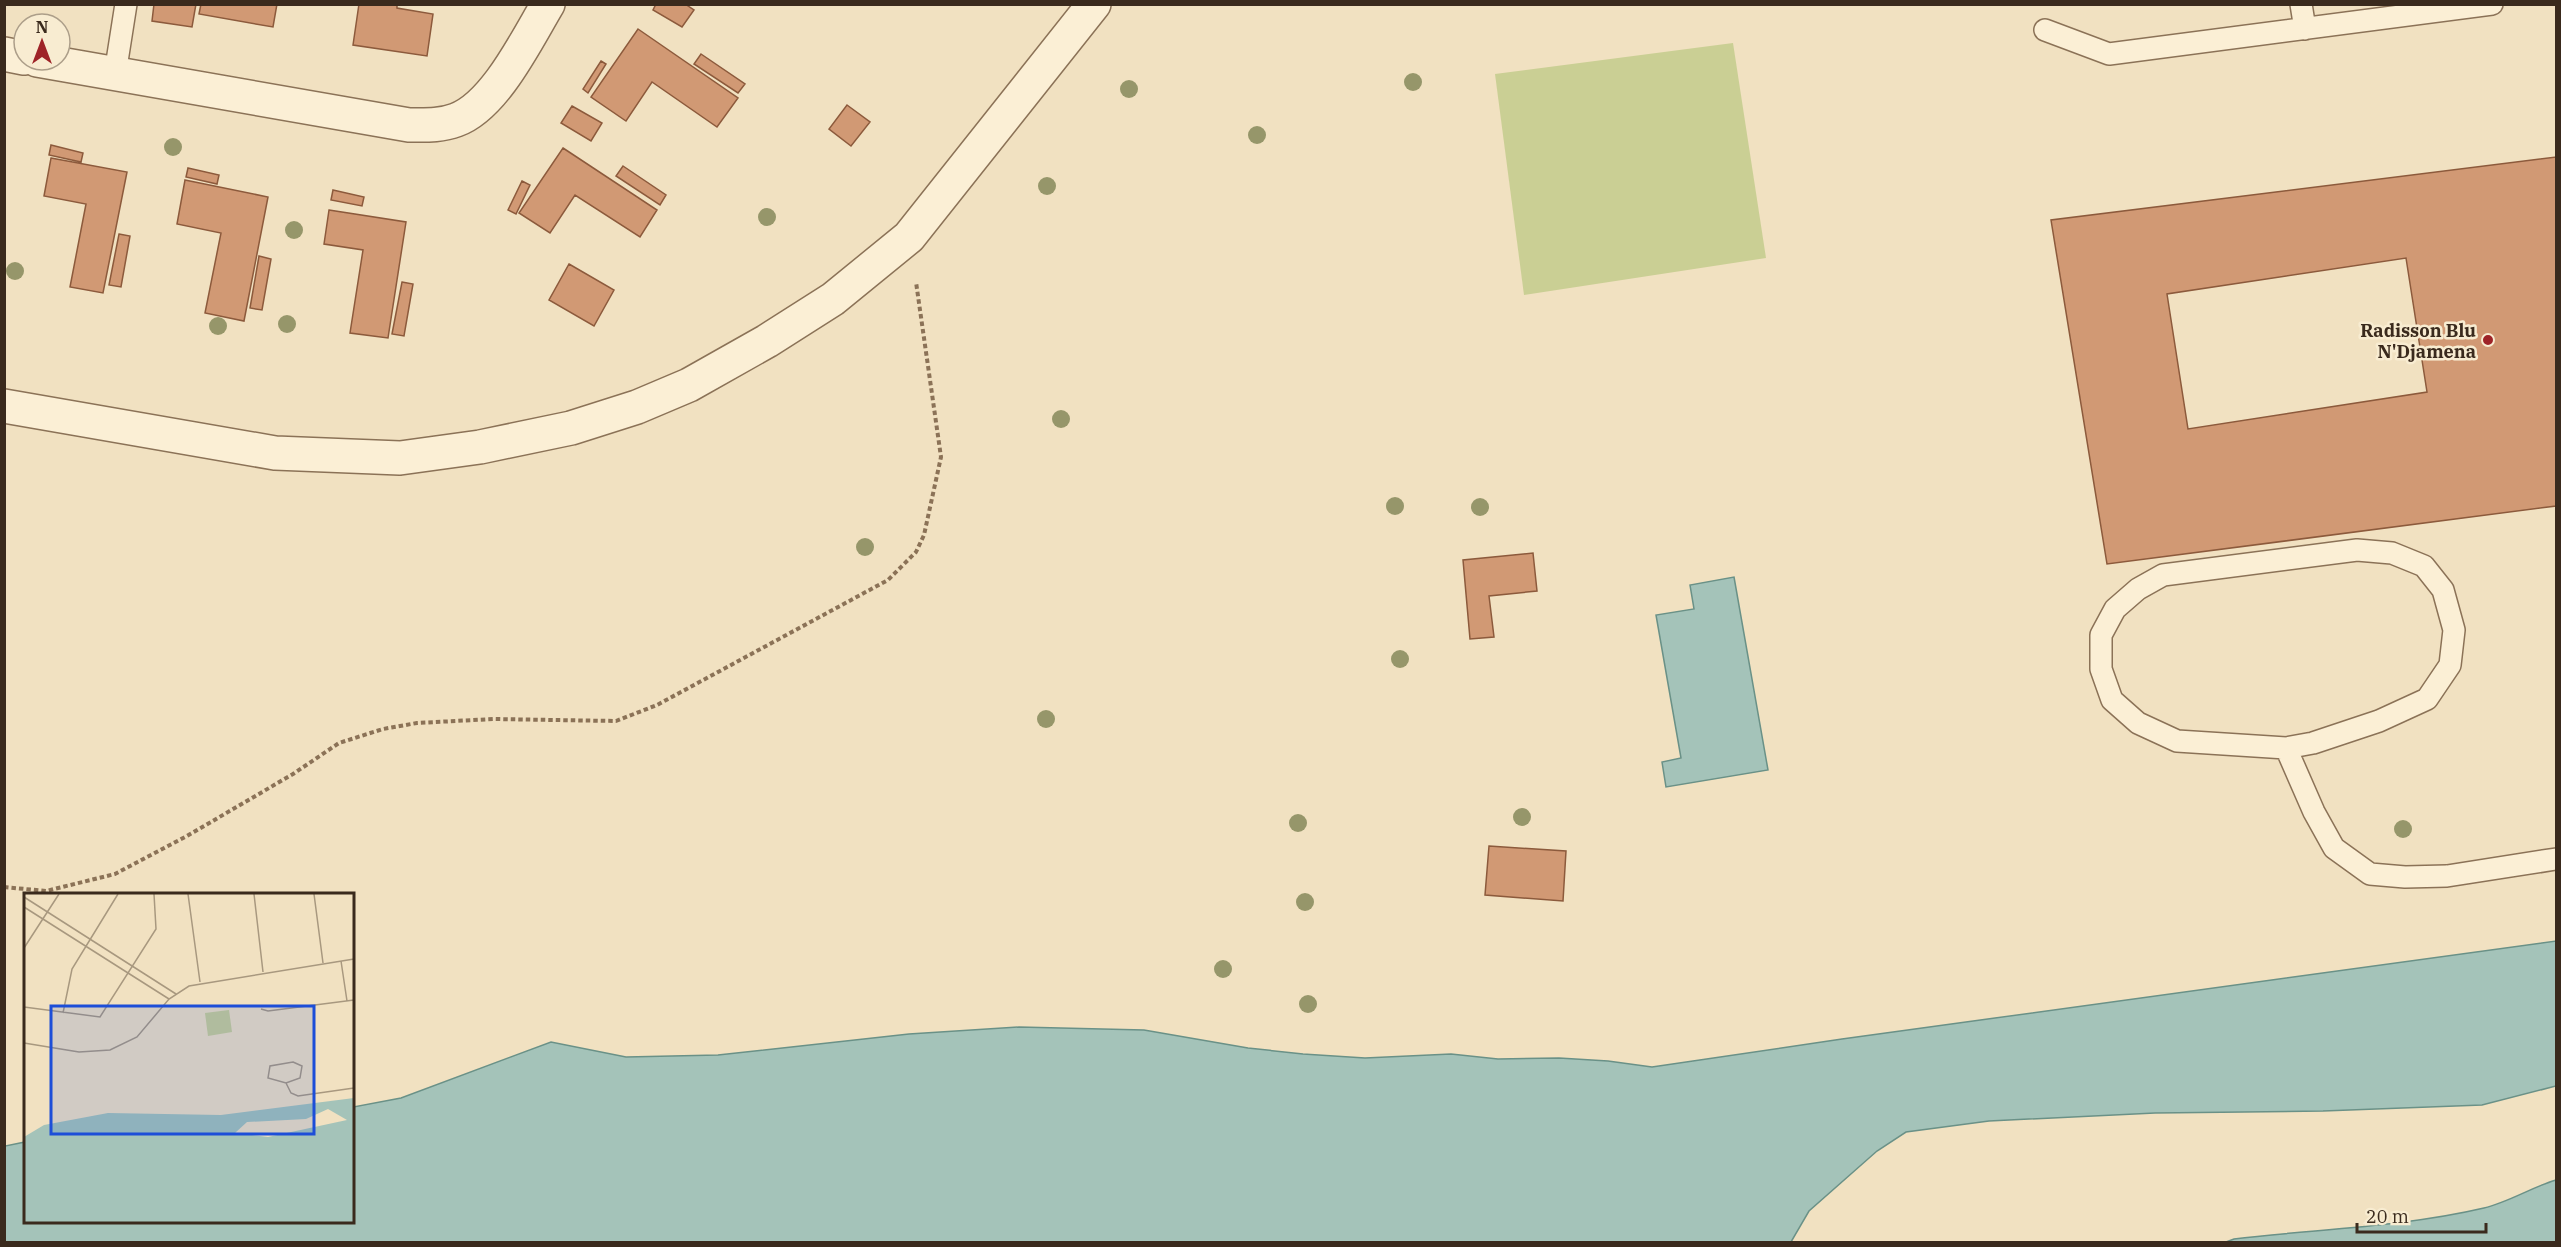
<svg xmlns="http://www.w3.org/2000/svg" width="2561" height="1247" font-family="'IBM Plex Serif',serif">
<rect width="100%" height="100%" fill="#f1e1c1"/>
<!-- green -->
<path fill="#cacf94" d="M 1733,43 L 1766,258 L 1524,295 L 1495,74 Z"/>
<!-- water -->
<path fill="#a4c3b9" stroke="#6a9187" stroke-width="1.5" d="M 1734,577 L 1768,770 L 1666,787 L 1662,762 L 1681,758 L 1656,615 L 1694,609 L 1690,585 Z
M 2556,941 L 2556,1086 L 2482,1105 L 2323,1111 L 2155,1113 L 1989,1121 L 1906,1132 L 1877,1151 L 1809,1211 L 1791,1242 L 5,1242 L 5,1146 L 25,1142 L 26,1222 L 352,1222 L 353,1107 L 401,1098 L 551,1042 L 626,1057 L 718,1055 L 909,1034 L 1019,1027 L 1144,1030 L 1248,1048 L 1303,1054 L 1365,1058 L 1451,1054 L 1498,1059 L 1559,1058 L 1608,1061 L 1652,1067 L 1842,1039 Z
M 2556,1180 L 2556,1242 L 2226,1242 L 2234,1239 C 2316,1229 2403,1227 2484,1208 C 2509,1202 2532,1187 2556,1180 Z"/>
<!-- building -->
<path fill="#d19974" stroke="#8c5a3c" stroke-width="1.5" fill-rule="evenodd" d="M 154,4 L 196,4 L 192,27 L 152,21 Z
M 201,4 L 277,4 L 273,27 L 199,14 Z
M 359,4 L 397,4 L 397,8 L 433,14 L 427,56 L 353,45 Z
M 656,4 L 685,4 L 694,10 L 682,27 L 653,10 Z
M 638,29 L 738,98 L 717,127 L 652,82 L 626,121 L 591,97 Z
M 701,54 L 745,84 L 738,93 L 694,64 Z
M 601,61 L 606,64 L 588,93 L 583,89 Z
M 847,105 L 870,122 L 851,146 L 829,129 Z
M 572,106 L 602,123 L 591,141 L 561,123 Z
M 51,145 L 83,153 L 81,162 L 49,155 Z
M 563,148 L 657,210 L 640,237 L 575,195 L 550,233 L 519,213 Z
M 2556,157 L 2556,506 L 2107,564 L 2051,220 ZM 2406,258 L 2427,392 L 2188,429 L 2167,294 Z
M 51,158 L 127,172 L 103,293 L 70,287 L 86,204 L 44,196 Z
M 623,166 L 666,195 L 660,205 L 616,176 Z
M 188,168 L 219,175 L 217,184 L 186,177 Z
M 185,180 L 268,197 L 244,321 L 205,313 L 221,233 L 177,224 Z
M 522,181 L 530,185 L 516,214 L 508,210 Z
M 333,190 L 364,197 L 362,206 L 331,200 Z
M 329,210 L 406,222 L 388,338 L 350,333 L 363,250 L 324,244 Z
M 119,234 L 130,236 L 121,287 L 109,285 Z
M 259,256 L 271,259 L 262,310 L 250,308 Z
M 569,264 L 614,290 L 594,326 L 549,300 Z
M 402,282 L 413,284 L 404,336 L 392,334 Z
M 1533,553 L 1537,591 L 1489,596 L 1494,637 L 1470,639 L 1463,560 Z
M 1489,846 L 1566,851 L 1563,901 L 1485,895 Z"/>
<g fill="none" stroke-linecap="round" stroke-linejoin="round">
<!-- lane casing -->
<g stroke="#8b7257" stroke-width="24">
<path id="lane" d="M 2301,4 L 2305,29
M 2045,30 L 2109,54 L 2492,4
M 115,74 L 126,4
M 2357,550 L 2392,553 L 2424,566 L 2443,590 L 2454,630 L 2450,665 L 2427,699 L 2379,721 L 2313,743 L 2286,748 L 2177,741 L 2138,723 L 2112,700 L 2101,669 L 2101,635 L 2115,609 L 2138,589 L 2163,575 Z
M 2286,748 L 2314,812 L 2334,848 L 2370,874 L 2405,877 L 2447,876 L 2556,859"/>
</g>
<!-- street casing -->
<g stroke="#8b7257" stroke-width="36">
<path id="street" d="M 4,54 L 24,58
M 37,60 L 409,125 C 425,125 440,126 456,120 C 495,106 527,39 548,4
M 4,406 L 275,453 L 400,458 L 480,447 L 571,428 L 637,407 L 689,385 L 767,341 L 833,299 L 909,237 L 1094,4"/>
</g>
<!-- path -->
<path stroke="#8b7257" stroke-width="4" stroke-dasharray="4.5 3" stroke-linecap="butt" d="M 4,887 L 46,891 L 115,874 L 187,836 L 293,774 L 339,743 L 383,729 L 417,723 L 493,719 L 616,721 L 657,705 L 888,580 L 916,552 L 924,535 L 941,457 L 916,282"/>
<!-- lane -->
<use href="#lane" stroke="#fbefd5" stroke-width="21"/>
<!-- street -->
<use href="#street" stroke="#fbefd5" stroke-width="33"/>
</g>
<!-- trees -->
<g fill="#96966a">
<circle cx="1413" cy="82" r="9"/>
<circle cx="1129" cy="89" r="9"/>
<circle cx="1257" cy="135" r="9"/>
<circle cx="173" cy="147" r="9"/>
<circle cx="1047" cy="186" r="9"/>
<circle cx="767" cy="217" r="9"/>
<circle cx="294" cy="230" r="9"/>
<circle cx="15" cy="271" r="9"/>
<circle cx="287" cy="324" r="9"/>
<circle cx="218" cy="326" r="9"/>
<circle cx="1061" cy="419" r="9"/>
<circle cx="1395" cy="506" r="9"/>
<circle cx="1480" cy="507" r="9"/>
<circle cx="865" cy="547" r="9"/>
<circle cx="1400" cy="659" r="9"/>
<circle cx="1046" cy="719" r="9"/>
<circle cx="1522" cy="817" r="9"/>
<circle cx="1298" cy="823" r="9"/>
<circle cx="2403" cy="829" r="9"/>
<circle cx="1305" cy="902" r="9"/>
<circle cx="1223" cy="969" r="9"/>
<circle cx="1308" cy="1004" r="9"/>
</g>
<!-- markers -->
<circle fill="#9e2327" stroke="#f8ecd1" stroke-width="2" cx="2488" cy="340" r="6"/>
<g text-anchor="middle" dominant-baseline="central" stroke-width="5" stroke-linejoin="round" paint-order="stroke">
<!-- poi labels -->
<g font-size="18" font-weight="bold" fill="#3a2a1d" stroke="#f8ecd1" text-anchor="end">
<text x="2476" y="330">Radisson Blu<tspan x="2476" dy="21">N'Djamena</tspan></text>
</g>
</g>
<!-- overview -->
<g transform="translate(24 893)">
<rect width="330" height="330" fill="#f1e1c1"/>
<path d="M 205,117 L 208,139 L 184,143 L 181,120 Z" fill="#cacf94"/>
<path d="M 330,205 L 330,329 L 0,329 L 0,244 L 20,232 L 84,220 L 197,222 ZM 304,216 L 323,227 L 244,244 L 211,240 L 223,229 L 282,226 Z" fill="#a4c3b9" fill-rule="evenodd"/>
<path fill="none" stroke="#a8987f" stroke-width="1.5" d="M 164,1 L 176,89M 230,1 L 239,79M 290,1 L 299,70M 0,4 L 152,101M 0,14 L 145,106M 0,55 L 35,1M 317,68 L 323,108M 0,114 L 76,124 L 132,36 L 130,1M 237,116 L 244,118 L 330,107M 39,120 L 48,76 L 94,1M 0,150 L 55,159 L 86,157 L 113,144 L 145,106 L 165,93 L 330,66M 269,169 L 278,173 L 276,185 L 262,190 L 244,185 L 246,173 ZM 262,190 L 267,200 L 274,203 L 330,195"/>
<path fill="#1d4ed8" fill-opacity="0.15" stroke="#1d4ed8" stroke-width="3" d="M 27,113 L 290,113 L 290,241 L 27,241 Z"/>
<rect width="330" height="330" fill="none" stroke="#3a2a1d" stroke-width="3"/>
</g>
<!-- border -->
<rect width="2561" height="1247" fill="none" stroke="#3a2a1d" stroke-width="12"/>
<!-- north arrow -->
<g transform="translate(42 42)"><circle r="28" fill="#f8ecd1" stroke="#ac9e89" stroke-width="1.5"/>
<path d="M0-4.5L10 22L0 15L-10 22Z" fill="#9e2327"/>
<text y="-9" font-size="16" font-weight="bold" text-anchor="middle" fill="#3a2a1d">N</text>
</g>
<!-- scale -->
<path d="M2357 1223v9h129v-9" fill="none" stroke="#3a2a1d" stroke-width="3"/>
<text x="2366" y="1223" font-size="18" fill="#3a2a1d" stroke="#f8ecd1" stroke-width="4.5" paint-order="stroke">20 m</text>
</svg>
